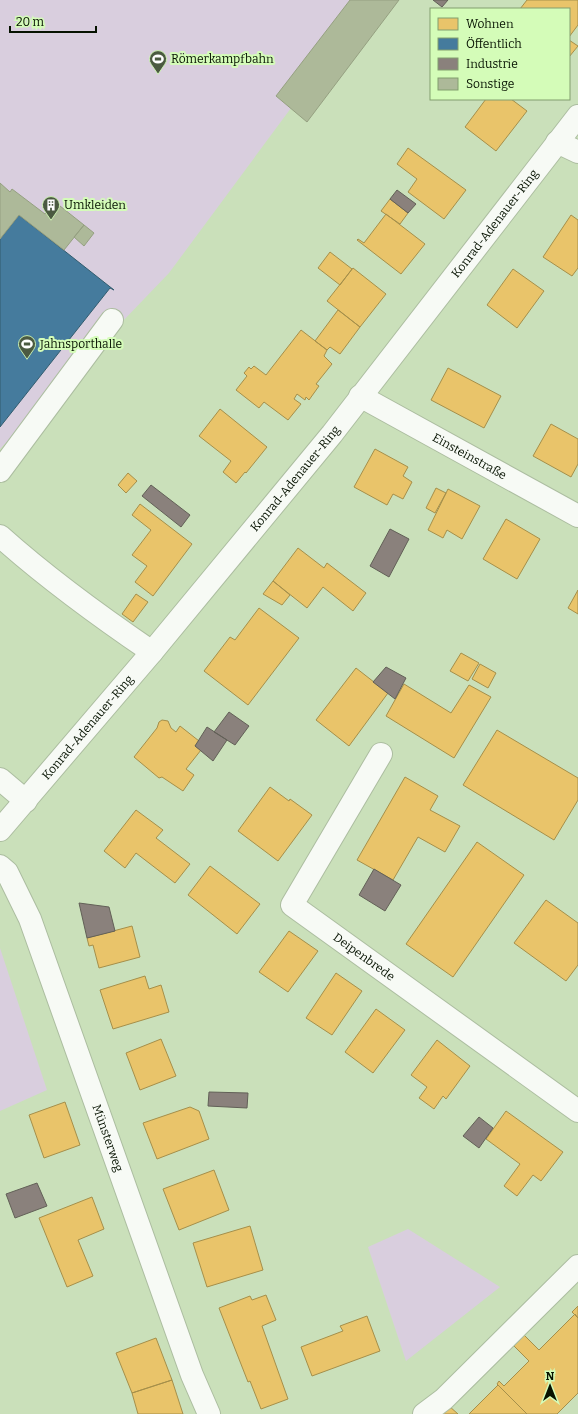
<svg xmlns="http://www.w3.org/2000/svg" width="578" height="1414" font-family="Bitter,serif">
<rect width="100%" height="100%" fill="#cae0ba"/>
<!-- green -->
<path fill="#d9cede" d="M 0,0 L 371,0 L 169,273 L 0,449 Z
M 0,948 L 47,1090 L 0,1111 Z
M 408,1229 L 500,1287 L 406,1361 L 368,1247 Z"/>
<!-- homes -->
<path fill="#e9c46a" stroke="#a58f4a" d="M 527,0 L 578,0 L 578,25 L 569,37 L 569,9 L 520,9 Z
M 569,40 L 578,46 L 569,57 Z
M 486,99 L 511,99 L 527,111 L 496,151 L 465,127 Z
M 408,148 L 466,190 L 444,219 L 408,192 L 417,179 L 397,164 Z
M 390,199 L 408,213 L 400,224 L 381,211 Z
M 386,214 L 425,244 L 401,274 L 357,240 L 358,239 L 364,243 Z
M 571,215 L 578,220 L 578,268 L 572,276 L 543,257 Z
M 330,252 L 352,269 L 340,285 L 318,268 Z
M 353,268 L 386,294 L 360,327 L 327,301 Z
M 513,269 L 544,291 L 517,328 L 487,305 Z
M 338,310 L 360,327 L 340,354 L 330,347 L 327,350 L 315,341 Z
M 301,330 L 327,350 L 324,356 L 332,364 L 316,384 L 319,386 L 309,400 L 306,397 L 305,400 L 297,394 L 294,399 L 301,404 L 288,420 L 264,402 L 259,408 L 236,390 L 247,376 L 244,373 L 249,367 L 251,369 L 254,366 L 266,375 Z
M 448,368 L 501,396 L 484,428 L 431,400 Z
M 220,409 L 267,447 L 246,473 L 245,472 L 236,483 L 223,472 L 231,461 L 199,436 Z
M 551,424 L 578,439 L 578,464 L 571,477 L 533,456 Z
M 375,449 L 408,467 L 403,476 L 412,482 L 403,499 L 393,494 L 387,505 L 354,487 Z
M 128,473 L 137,481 L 126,493 L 118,485 Z
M 436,488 L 446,493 L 435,513 L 426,508 Z
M 448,489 L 480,506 L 462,539 L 447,530 L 443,538 L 428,530 Z
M 140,504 L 192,544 L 153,596 L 135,582 L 147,566 L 132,555 L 151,530 L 132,515 Z
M 506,519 L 540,539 L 517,579 L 483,559 Z
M 298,548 L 324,568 L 327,563 L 366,593 L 353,611 L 323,587 L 307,608 L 273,581 Z
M 273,581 L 290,595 L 282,605 L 263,594 Z
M 578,590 L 578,614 L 568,608 Z
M 136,594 L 148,602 L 133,622 L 122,614 Z
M 259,608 L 299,638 L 248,705 L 204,671 L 230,637 L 235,640 Z
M 461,653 L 479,663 L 468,681 L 450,671 Z
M 480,664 L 496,673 L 488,688 L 472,679 Z
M 356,668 L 388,693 L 349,746 L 316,720 Z
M 404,684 L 451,713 L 469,685 L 491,697 L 454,758 L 386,716 Z
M 162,720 L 168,721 L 171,728 L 176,732 L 180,726 L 199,741 L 195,746 L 201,750 L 186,769 L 194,775 L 183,791 L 162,777 L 159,778 L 134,757 L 157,728 L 159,722 Z
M 497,730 L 578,778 L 578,800 L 554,840 L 463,785 Z
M 405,777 L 438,796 L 430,810 L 460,826 L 445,852 L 418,837 L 393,880 L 357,860 Z
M 270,787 L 289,801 L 290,799 L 312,815 L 278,861 L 238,831 Z
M 136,810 L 163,830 L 156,838 L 190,864 L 175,883 L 136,853 L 125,868 L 104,851 Z
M 477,842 L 524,875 L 453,977 L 406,944 Z
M 210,866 L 260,904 L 237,934 L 188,895 Z
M 546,900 L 578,923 L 578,965 L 566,981 L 514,943 Z
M 132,926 L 140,957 L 99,968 L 93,945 L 89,946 L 87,938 Z
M 289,931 L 318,951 L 288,992 L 259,972 Z
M 336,973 L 362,991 L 332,1035 L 306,1018 Z
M 145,976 L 149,989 L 161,985 L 169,1012 L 113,1029 L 100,990 Z
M 376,1009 L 405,1030 L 373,1073 L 345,1052 Z
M 161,1039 L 176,1076 L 140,1090 L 126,1053 Z
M 437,1040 L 470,1066 L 446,1099 L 443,1096 L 434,1109 L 419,1098 L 427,1087 L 411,1075 Z
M 65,1102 L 80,1145 L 44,1158 L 29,1115 Z
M 190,1107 L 199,1111 L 209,1139 L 157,1159 L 143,1123 Z
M 506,1111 L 563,1152 L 541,1181 L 533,1175 L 517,1196 L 504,1186 L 520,1164 L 486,1139 Z
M 214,1170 L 229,1210 L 179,1230 L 163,1189 Z
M 92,1197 L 104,1229 L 78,1240 L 93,1276 L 67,1287 L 39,1218 Z
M 250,1226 L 263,1270 L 207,1287 L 193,1243 Z
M 266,1295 L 276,1320 L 262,1326 L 288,1399 L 261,1409 L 250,1381 L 248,1382 L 219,1308 L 250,1296 L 252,1300 Z
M 578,1306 L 578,1318 L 572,1312 Z
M 575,1314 L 578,1318 L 578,1393 L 557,1414 L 527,1414 L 497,1384 L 499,1381 L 504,1386 L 529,1361 L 514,1346 L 524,1335 L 539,1350 Z
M 367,1316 L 380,1351 L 312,1376 L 301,1347 L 343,1331 L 340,1326 Z
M 156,1338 L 172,1380 L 132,1393 L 116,1353 Z
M 172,1380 L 183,1414 L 138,1414 L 132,1393 Z
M 498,1385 L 527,1414 L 469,1414 Z
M 449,1406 L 458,1414 L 441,1414 Z"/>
<!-- public -->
<path fill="#457b9d" stroke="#325c6e" d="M 19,215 L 114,290 L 110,288 L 0,427 L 0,239 Z"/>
<!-- industry -->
<path fill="#8a817c" stroke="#626057" d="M 433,0 L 448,0 L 442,7 Z
M 397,190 L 416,204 L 408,213 L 390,199 Z
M 151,485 L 190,515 L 181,527 L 142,496 Z
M 390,529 L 409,539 L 389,577 L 370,566 Z
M 386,667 L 406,678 L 395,699 L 373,682 Z
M 229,712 L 249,726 L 235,745 L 214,732 Z
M 207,727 L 227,740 L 213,761 L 195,746 Z
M 374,869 L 401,885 L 385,911 L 359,895 Z
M 79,903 L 109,907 L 115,931 L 87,938 Z
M 209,1092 L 248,1093 L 247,1108 L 208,1106 Z
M 479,1117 L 493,1128 L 479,1148 L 463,1136 Z
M 37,1183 L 47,1206 L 15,1218 L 6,1194 Z"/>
<!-- building -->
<path fill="#adb999" stroke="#95a081" d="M 350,0 L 399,0 L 307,122 L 276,96 Z
M 0,183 L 10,192 L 12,189 L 45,214 L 55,202 L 84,225 L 64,250 L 19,215 L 0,239 Z
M 84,225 L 94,233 L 84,246 L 74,237 Z"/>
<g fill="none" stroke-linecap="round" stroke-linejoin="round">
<!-- minor casing -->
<g stroke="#acbda0" stroke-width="24">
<g id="minor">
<path d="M 557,142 L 578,152"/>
<path id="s1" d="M 360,396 L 578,516"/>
<path d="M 0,471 L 112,320"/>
<path d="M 0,536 C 48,579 99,616 152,652"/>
<path id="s2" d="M 381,754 L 292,905 L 578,1111"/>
<path d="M 0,779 L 26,801"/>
<path id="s3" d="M 0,830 L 152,652 L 332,434 L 578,116"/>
<path id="s4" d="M 0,866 L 7,872 L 30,919 L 192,1375 L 209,1414"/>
<path d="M 424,1414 L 444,1399 L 578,1266"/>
</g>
</g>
<!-- minor -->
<use href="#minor" stroke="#f7faf5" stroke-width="22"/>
</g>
<!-- icons -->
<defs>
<g id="stadium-pin" transform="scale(0.9)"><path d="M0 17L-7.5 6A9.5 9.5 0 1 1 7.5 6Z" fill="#4b5a41" stroke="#d4fcb8"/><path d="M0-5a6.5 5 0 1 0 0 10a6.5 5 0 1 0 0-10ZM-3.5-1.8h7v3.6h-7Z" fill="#fff"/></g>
<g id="building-pin" transform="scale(0.9)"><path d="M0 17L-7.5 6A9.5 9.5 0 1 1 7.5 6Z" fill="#4b5a41" stroke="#d4fcb8"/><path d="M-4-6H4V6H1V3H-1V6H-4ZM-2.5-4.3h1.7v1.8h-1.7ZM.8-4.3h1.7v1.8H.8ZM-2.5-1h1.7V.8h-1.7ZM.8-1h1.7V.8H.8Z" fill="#fff"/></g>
</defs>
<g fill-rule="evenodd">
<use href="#stadium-pin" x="158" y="59"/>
<use href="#building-pin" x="51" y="205"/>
<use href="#stadium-pin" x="27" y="344"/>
</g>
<g text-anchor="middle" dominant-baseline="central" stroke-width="4" stroke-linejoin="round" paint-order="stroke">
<!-- poi labels -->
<g font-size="12" fill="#061200" stroke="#d4fcb8" text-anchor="start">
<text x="171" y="59">Römerkampfbahn</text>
<text x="64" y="205">Umkleiden</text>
<text x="40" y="344">Jahnsporthalle</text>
</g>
<!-- street labels -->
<g font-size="12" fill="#061200" stroke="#d4fcb8">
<text stroke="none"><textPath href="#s3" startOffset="783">Konrad-Adenauer-Ring</textPath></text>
<text stroke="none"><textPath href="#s1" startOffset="125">Einsteinstraße</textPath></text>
<text stroke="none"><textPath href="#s3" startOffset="459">Konrad-Adenauer-Ring</textPath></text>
<text stroke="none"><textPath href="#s3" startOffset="135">Konrad-Adenauer-Ring</textPath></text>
<text stroke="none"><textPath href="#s2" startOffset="264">Deipenbrede</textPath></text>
<text stroke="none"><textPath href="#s4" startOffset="294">Münsterweg</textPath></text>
</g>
</g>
<!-- legend -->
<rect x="430" y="8" width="140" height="92" fill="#d4fcb8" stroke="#829e6e"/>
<rect x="438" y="18" width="20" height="12" fill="#e9c46a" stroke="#829e6e"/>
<text x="466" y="28" font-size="12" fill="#061200">Wohnen</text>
<rect x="438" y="38" width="20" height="12" fill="#457b9d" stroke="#829e6e"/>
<text x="466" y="48" font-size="12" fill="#061200">Öffentlich</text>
<rect x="438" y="58" width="20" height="12" fill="#8a817c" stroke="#829e6e"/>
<text x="466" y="68" font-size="12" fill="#061200">Industrie</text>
<rect x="438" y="78" width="20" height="12" fill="#adb999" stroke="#829e6e"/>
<text x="466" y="88" font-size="12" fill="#061200">Sonstige</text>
<!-- north arrow -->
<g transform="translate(550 1386)" stroke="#d4fcb8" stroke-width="3" paint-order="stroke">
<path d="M0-3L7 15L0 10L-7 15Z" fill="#061200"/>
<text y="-6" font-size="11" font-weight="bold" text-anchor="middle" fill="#061200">N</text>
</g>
<!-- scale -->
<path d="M10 26v6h86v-6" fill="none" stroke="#061200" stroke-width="2"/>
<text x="16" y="26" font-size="12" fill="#061200" stroke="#d4fcb8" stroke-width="3" paint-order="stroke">20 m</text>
</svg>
